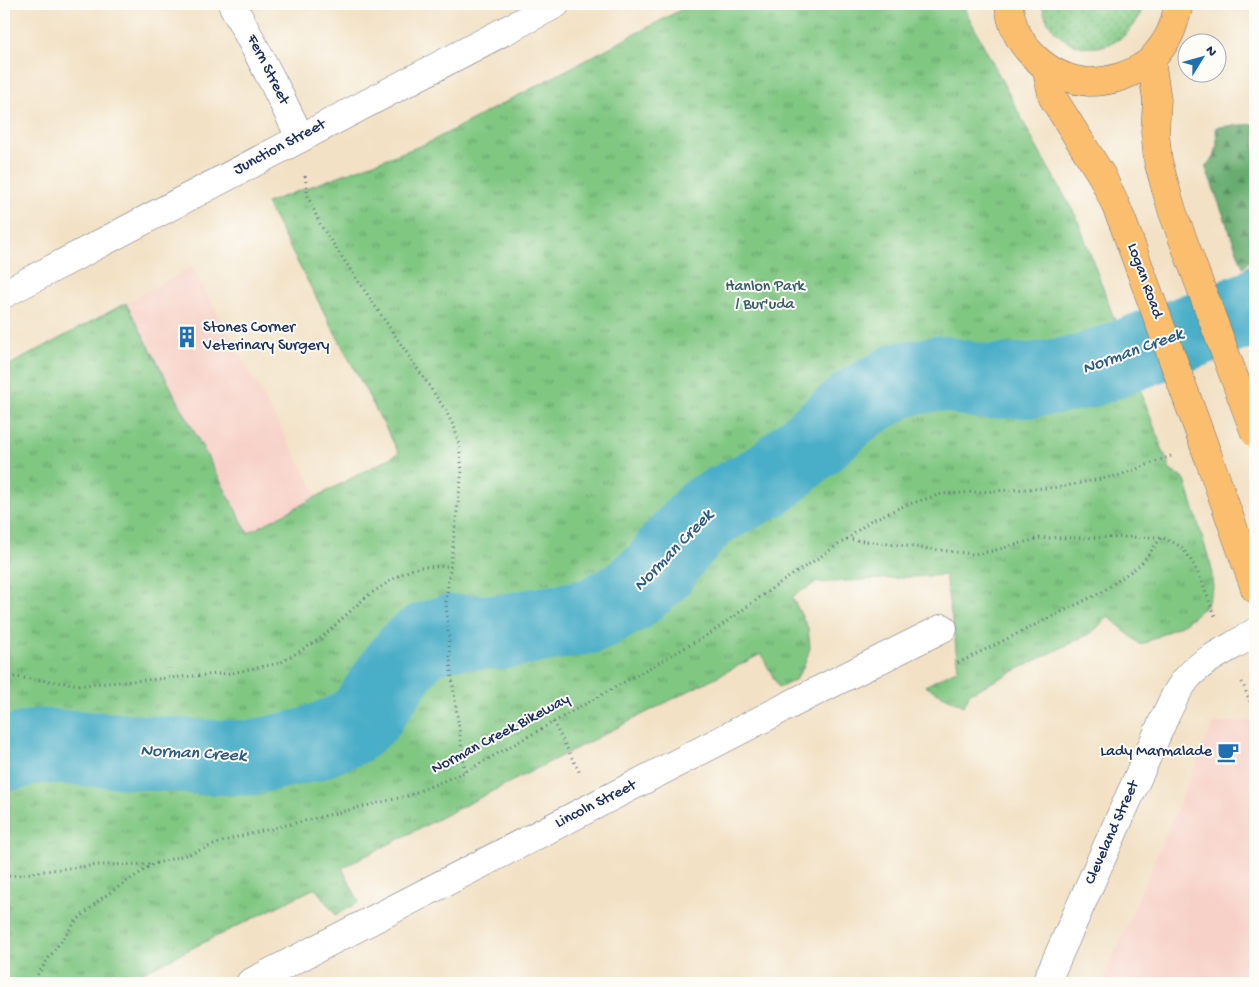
<svg xmlns="http://www.w3.org/2000/svg" width="1259" height="987" font-family="'Gochi Hand',sans-serif">
<defs>
<pattern id="forest-firs" width="22" height="20" patternUnits="userSpaceOnUse" patternTransform="scale(1.25)"><rect width="22" height="20" fill="#68ac70"/><path d="M5 1l3.5 6h-7zM16 11l3.5 6h-7z" fill="#558c5f"/></pattern>
<pattern id="park-tufts" width="24" height="20" patternUnits="userSpaceOnUse" patternTransform="scale(1.25)"><rect width="24" height="20" fill="#80c782"/><path d="M3 7l-1-3M5 7V3M7 7l1-3M15 17l-1-3M17 17v-4M19 17l1-3" fill="none" stroke="#68a26e"/></pattern>
<pattern id="garden-dots" width="8" height="8" patternUnits="userSpaceOnUse" patternTransform="scale(1.25)"><rect width="8" height="8" fill="#80c782"/><path d="M2 2h.1M6 6h.1" fill="none" stroke="#68a26e" stroke-width="1.8" stroke-linecap="round"/></pattern>
<pattern id="water-ripples" width="26" height="14" patternUnits="userSpaceOnUse" patternTransform="scale(1.25)"><rect width="26" height="14" fill="#48aec7"/><path d="M2 4q2-2 4 0t4 0M15 11q2-2 4 0t4 0" fill="none" stroke="#3b8ea5"/></pattern>
</defs>
<rect width="100%" height="100%" fill="#fdfcf7"/>
<filter id="ink" filterUnits="userSpaceOnUse"><feTurbulence type="fractalNoise" baseFrequency=".02" numOctaves="2"/><feDisplacementMap in="SourceGraphic" scale="10" xChannelSelector="R" yChannelSelector="G"/><feConvolveMatrix kernelMatrix="1 2 1 2 8 2 1 2 1" color-interpolation-filters="sRGB"/></filter>
<filter id="wash" filterUnits="userSpaceOnUse"><feTurbulence type="fractalNoise" baseFrequency=".0096" numOctaves="4" result="noise"/><feDisplacementMap in="SourceGraphic" scale="20" xChannelSelector="R" yChannelSelector="G"/><feGaussianBlur stdDeviation="1.12" result="paint"/><feColorMatrix in="noise" values="0 0 0 0 0 0 0 0 0 0 0 0 0 0 0 0 0 1.4 0 .05"/><feComposite in="paint" operator="in"/></filter>
<g filter="url(#wash)">
<rect width="100%" height="100%" fill="#f2e1c4"/>
<!-- built -->
<path fill="#f7d1c7" d="M 192,267 L 318,496 L 248,533 L 126,303 Z
M 1255,720 L 1255,983 L 1102,983 L 1213,724 Z"/>
<!-- forest -->
<path fill="url(#forest-firs)" stroke="#426e67" d="M 1255,124 L 1255,256 L 1243,267 L 1205,166 L 1214,158 L 1217,145 L 1216,127 Z"/>
<!-- park -->
<path fill="url(#park-tufts)" stroke="#4e7b70" d="M 692,4 L 962,4 L 1037,148 L 1077,218 L 1170,470 L 1185,480 L 1211,566 L 1213,588 L 1206,606 L 1185,623 L 1141,645 L 1108,616 L 1093,632 L 970,693 L 964,706 L 925,686 L 958,669 L 955,639 L 945,575 L 815,583 L 792,597 L 808,628 L 810,648 L 804,666 L 795,680 L 779,688 L 761,654 L 342,868 L 359,902 L 336,915 L 315,888 L 121,983 L 4,983 L 4,368 L 126,303 L 248,533 L 399,453 L 266,203 L 428,143 Z"/>
<!-- garden -->
<path fill="url(#garden-dots)" stroke="#4e7b70" d="M 1042,4 L 1142,4 C 1142,13 1137,22 1131,29 C 1108,55 1067,54 1048,22 C 1045,17 1043,10 1042,4 Z"/>
<!-- water -->
<path fill="url(#water-ripples)" stroke="#326e92" d="M 1255,261 L 1255,313 L 1240,273 Z"/>
<g fill="none" stroke-linecap="round" stroke-linejoin="round">
<!-- river -->
<path stroke="#48aec7" stroke-width="75" d="M 4,755 L 39,746 L 111,750 L 197,757 L 251,758 L 309,745 L 351,728 L 366,715 L 397,669 L 414,648 L 425,640 L 450,632 L 501,632 L 592,616 L 629,596 L 658,571 L 672,551 L 707,512 L 770,479 L 858,404 L 900,380 L 940,373 L 984,382 L 1034,380 L 1084,372 L 1255,307"/>
</g>
</g>
<g filter="url(#ink)">
<g fill="none" stroke-linecap="round" stroke-linejoin="round">
<!-- minor casing -->
<g stroke="#666d82" stroke-width="29">
<path id="minor" d="M 232,4 L 275,86 L 300,137
M 250,983 L 805,697 L 943,628
M 1046,983 L 1163,721 C 1170,706 1177,689 1188,677 C 1206,657 1234,647 1255,632"/>
</g>
<!-- tertiary casing -->
<g stroke="#666d82" stroke-width="29">
<path id="tertiary" d="M 4,294 L 556,4"/>
</g>
<!-- trunk casing -->
<g stroke="#666d82" stroke-width="29">
<path id="trunk" d="M 1009,4 C 1012,45 1048,79 1089,82 C 1100,82 1112,80 1123,76 C 1133,72 1145,67 1152,59 C 1158,52 1164,45 1168,37 C 1173,29 1175,18 1178,9 L 1178,4
M 1151,60 L 1157,100 L 1155,132 L 1158,161 L 1165,186
M 1046,68 L 1053,98 L 1102,176 L 1115,204
M 1208,456 L 1255,589"/>
</g>
<!-- path -->
<path stroke="#666d82" stroke-width="3" stroke-dasharray="1 4" stroke-linecap="butt" d="M 305,176 L 308,197 L 321,226 L 446,411 L 455,429 L 459,445 L 462,470 L 446,602 L 451,671 L 465,772
M 847,539 L 973,554 L 992,551 L 1040,538 L 1161,537 C 1167,540 1174,542 1179,546 C 1197,561 1206,594 1215,616
M 958,663 L 1102,592 L 1141,564 L 1161,538
M 4,678 L 15,677 L 82,685 L 231,673 L 280,663 L 320,639 L 367,596 L 401,574 L 419,567 L 451,566
M 1242,682 L 1255,714
M 553,722 L 580,773
M 4,877 L 44,871 L 98,865 L 152,864
M 32,983 L 48,959 L 76,921 L 102,898 L 153,864 L 189,854 L 233,838 L 407,796 L 465,772 L 711,633 L 774,587 L 847,539 L 870,521 L 906,505 L 942,494 L 1061,487 L 1120,475 L 1171,456"/>
<!-- minor -->
<use href="#minor" stroke="#fff" stroke-width="28"/>
<!-- tertiary -->
<use href="#tertiary" stroke="#fff" stroke-width="28"/>
<!-- trunk -->
<use href="#trunk" stroke="#fbbe6e" stroke-width="28"/>
<!-- trunk-bridge casing -->
<g stroke="#666d82" stroke-width="29" stroke-linecap="butt">
<path id="trunk-bridge" d="M 1165,186 L 1173,213 L 1255,433
M 1115,204 L 1123,223 L 1208,456"/>
</g>
<!-- trunk-bridge -->
<use href="#trunk-bridge" stroke="#fbbe6e" stroke-width="28"/>
</g>
</g>
<!-- icons -->
<defs>
<g id="building-bare" transform="scale(1.725)"><path d="M-4-6H4V6H1V3H-1V6H-4ZM-2.5-4.3h1.7v1.8h-1.7ZM.8-4.3h1.7v1.8H.8ZM-2.5-1h1.7V.8h-1.7ZM.8-1h1.7V.8H.8Z" fill="#1f6fb2" stroke="#fdfcf7" stroke-width="2.5" paint-order="stroke"/></g>
<g id="cafe-bare" transform="scale(1.725)"><path d="M-5.5-4.5H6V0H3Q3 3.5 0 3.5H-2.5Q-5.5 3.5-5.5 0ZM3-3.2v2h1.7v-2ZM-6 4.5H4V6H-6Z" fill="#1f6fb2" stroke="#fdfcf7" stroke-width="2.5" paint-order="stroke"/></g>
</defs>
<g fill-rule="evenodd">
<use href="#building-bare" x="187" y="337"/>
<use href="#cafe-bare" x="1228" y="752"/>
</g>
<g text-anchor="middle" dominant-baseline="central" stroke-width="4" stroke-linejoin="round" paint-order="stroke">
<!-- street labels -->
<g font-size="16" fill="#1b2f5e" stroke="#fdfcf7">
<text transform="translate(267 70) rotate(63)">Fern Street</text>
<text transform="translate(280 148) rotate(-28)">Junction Street</text>
<text transform="translate(1144 281) rotate(70)">Logan Road</text>
<text transform="translate(501 735) rotate(-28)">Norman Creek Bikeway</text>
<text transform="translate(596 805) rotate(-27)">Lincoln Street</text>
<text transform="translate(1113 833) rotate(-66)">Cleveland Street</text>
</g>
<!-- park labels -->
<g font-size="16" fill="#395d69" stroke="#fdfcf7">
<text x="765" y="287">Hanlon Park<tspan x="765" dy="18">/ Bur'uda</tspan></text>
</g>
<!-- poi labels -->
<g font-size="16" fill="#1b2f5e" stroke="#fdfcf7" text-anchor="start">
<text x="203" y="328">Stones Corner<tspan x="203" dy="18">Veterinary Surgery</tspan></text>
<text x="1212" y="752" text-anchor="end">Lady Marmalade</text>
</g>
<!-- water labels -->
<g font-size="18" font-style="italic" fill="#2b5b83" stroke="#fdfcf7">
<text transform="translate(1133 352) rotate(-20)">Norman Creek</text>
<text transform="translate(674 551) rotate(-46)">Norman Creek</text>
<text transform="translate(193 754) rotate(3)">Norman Creek</text>
</g>
</g>
<!-- margin -->
<rect width="1259" height="987" fill="none" stroke="#fdfcf7" stroke-width="20"/>
<!-- north arrow -->
<g transform="translate(1202 58) rotate(53)"><circle r="24" fill="#fdfcf7" stroke="#a3aaba"/>
<path d="M0-4L9 19L0 12L-9 19Z" fill="#1f6fb2"/>
<text y="-8" font-size="14" font-weight="bold" text-anchor="middle" fill="#1b2f5e">N</text>
</g>
</svg>
